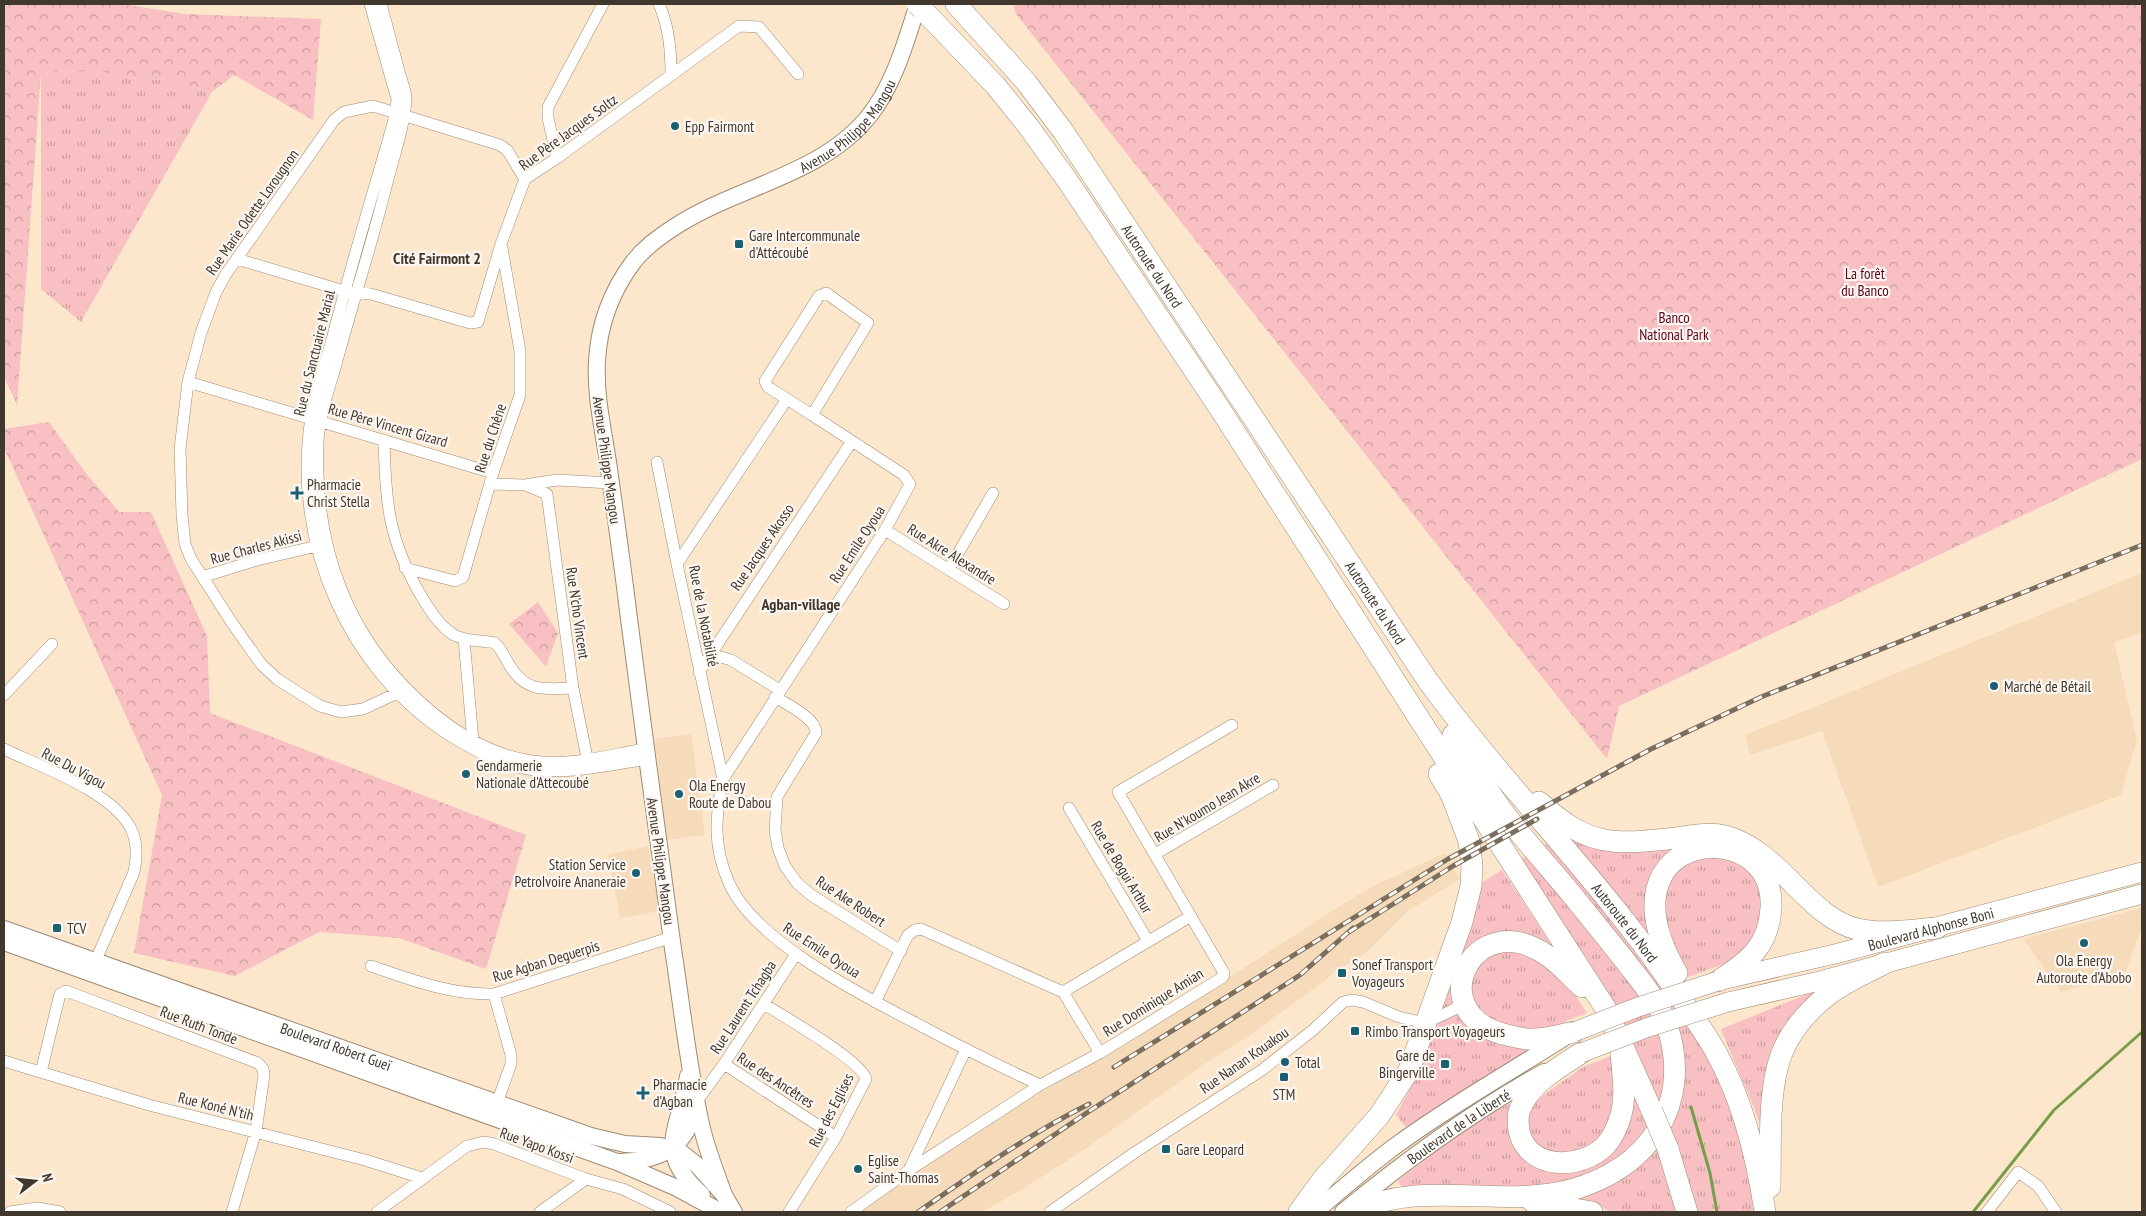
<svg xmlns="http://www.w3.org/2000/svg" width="2146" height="1216" font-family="'PT Sans Narrow',sans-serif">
<defs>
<pattern id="grass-tufts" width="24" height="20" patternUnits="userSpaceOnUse" patternTransform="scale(1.25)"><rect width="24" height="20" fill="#f8c0c2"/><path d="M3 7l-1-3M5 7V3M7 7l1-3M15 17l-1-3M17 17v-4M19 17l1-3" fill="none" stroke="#ca9d9e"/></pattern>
<pattern id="forest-crowns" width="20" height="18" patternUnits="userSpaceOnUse" patternTransform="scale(1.25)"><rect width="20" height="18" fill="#f8c0c2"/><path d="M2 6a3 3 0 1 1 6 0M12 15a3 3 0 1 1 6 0" fill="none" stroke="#ca9d9e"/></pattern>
</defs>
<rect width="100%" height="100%" fill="#fde7cc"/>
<!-- built -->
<path fill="#f6dbba" d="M 2142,573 L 2142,633 L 2114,642 L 2137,740 L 2121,795 L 1878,887 L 1822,731 L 1750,755 L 1745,735 Z
M 691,734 L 705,835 L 667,840 L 654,739 Z
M 648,846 L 660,911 L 620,918 L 608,854 Z
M 1445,853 L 1460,879 L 1408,911 L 1364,955 L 1335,971 L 1327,979 L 1252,1034 L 1206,1063 L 1088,1147 L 1023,1189 L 982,1212 L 857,1212 L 985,1126 L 1169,1016 L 1351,899 L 1375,885 Z
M 2142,908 L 2142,927 L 2125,973 L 2061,992 L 2023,939 Z"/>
<!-- grass -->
<path fill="url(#grass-tufts)" d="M 87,69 L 137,79 L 169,80 L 212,92 L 81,322 L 41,289 L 41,73 Z
M 1564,834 L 1686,842 L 1727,855 L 1761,881 L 1767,916 L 1743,951 L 1724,964 L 1688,977 L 1675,949 L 1670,929 L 1651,937 Z
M 1549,842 L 1616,916 L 1705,1046 L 1736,1113 L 1758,1212 L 1696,1212 L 1691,1191 L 1519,860 Z
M 1502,870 L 1562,960 L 1575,995 L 1587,1013 L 1568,1020 L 1525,1052 L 1406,1127 L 1396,1115 L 1413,1083 L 1476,886 Z
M 1820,989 L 1807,1004 L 1764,1135 C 1752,1099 1735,1065 1721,1029 Z
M 1611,1056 L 1626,1075 L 1658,1154 L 1677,1212 L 1614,1212 L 1601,1208 L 1405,1192 L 1398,1181 L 1449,1141 L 1487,1116 L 1525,1095 L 1542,1096 L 1583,1067 Z"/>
<!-- forest -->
<path fill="url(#forest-crowns)" d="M 4,4 L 123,4 L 184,14 L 321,19 L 313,120 L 234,75 L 212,92 L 169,80 L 137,79 L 87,69 L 41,73 L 17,405 L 4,376 Z
M 1013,4 L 2142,4 L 2142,459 L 1619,706 L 1607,759 L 1016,14 Z
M 49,422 L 85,472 L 119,512 L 151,512 L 207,636 L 210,713 L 526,835 L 486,969 L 399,938 L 319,932 L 235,976 L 134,953 L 162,795 L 4,448 L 4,429 Z
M 538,602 L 558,633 L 546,667 L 509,624 Z"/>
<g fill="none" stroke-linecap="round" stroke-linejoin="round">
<!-- stream -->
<path stroke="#769e49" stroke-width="3" d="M 1691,1107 L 1710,1173 L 1717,1212
M 1973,1212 L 2054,1110 L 2142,1032"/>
<!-- street casing -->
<g stroke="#9f8b72" stroke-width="12">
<path id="street" d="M 370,4 L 397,99 L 396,113 C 375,187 352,261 333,336 C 325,363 316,391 311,418 C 291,541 348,673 454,738 C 476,751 498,763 523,768 C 563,776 608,765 647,759
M 381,4 C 387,26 393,48 399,71 C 401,80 406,90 406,99 C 404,130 392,161 385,191 C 370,250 351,308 335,368 C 330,385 324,402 321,420 C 317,438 317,457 318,474 C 320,553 348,628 403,685 C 439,723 489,759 543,762 C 577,765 613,754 646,749
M 659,4 C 669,27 671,50 671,75
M 557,158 L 548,118 L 548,107 L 603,4
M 237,259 L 344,291 L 371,294 L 470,323 L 478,322 L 501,244 L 525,179 L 557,158 L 739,26 L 759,27 L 798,74
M 826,293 L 868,323 L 812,415 L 768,387 L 765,381 L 819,296 Z
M 188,382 L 493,473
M 812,415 L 904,475 L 910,484 L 885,530 L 723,779 C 715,817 713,847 729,883 C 755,943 868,998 925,1028 C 963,1048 1001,1067 1040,1085 L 908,1171 L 851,1212
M 384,440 C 386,504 388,538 420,594 C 429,609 439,626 454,635 C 467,642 481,640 495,643 C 502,650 505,658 510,666 C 526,693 546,689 573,688
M 657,462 L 677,564
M 491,484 L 525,485 L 557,480 L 611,483
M 525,485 L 547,494 L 573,688 L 587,758
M 885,530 L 1004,604
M 405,568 L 455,581 L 463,577 L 493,473 L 520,395 L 520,351 L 502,248
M 949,569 L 993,493
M 202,577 L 257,560 L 317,546
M 464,639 L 473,741
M 710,654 L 731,660 L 780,690
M 699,672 L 852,441
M 406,689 L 363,709 L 341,712 L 320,706 L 299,693 L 277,679 L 261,664 L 232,623 L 191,559 L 185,544 L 182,515 L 180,449 L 188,382 L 201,333 L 216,292 L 226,274 L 334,120 L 344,112 L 373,106 L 500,145 L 507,150 L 525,179
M 4,695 L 52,644
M 775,697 C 787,704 817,719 816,733 L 777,797 L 775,830 L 778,848 L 785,866 L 797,883 L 811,895 L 901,951
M 4,749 C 39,766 116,793 132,831 C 138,845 137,858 134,872 L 96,960
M 723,779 L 677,564 L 787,399
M 1069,808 L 1148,941
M 1155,854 L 1273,785
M 371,966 C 412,980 450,995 494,994 L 672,937
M 1063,992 L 1191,916
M 494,994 L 511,1055 L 511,1064 L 497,1103
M 875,1002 L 908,935 L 915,930 L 921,929 L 1063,992 L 1100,1053 L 1223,977 L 1224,973 L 1118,792 L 1232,725
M 764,1004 C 784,1017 861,1060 866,1079 L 836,1137 L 789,1212
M 4,1061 L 149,1105 L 365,1160 L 422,1178
M 724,1064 L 836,1137
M 41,1072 L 59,998 L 60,994 L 66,991 L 258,1063 L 263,1069 L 264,1075 L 256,1131 L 232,1212
M 1040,1085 L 1100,1053
M 697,1101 L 724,1064 L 796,954
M 909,1170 L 966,1049
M 10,1212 L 37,1208 L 60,1212
M 377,1212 L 467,1146 L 484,1142 L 494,1144 L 586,1179 L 623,1189 L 670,1212
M 540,1212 L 586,1179
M 1050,1212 L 1134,1153 L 1262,1070 L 1313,1030 L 1343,1002 L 1352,1000 L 1363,1002 L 1399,1017 L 1425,1023 L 1455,1009 L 1463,999
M 1987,1212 L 2018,1172 L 2038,1186 L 2056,1212"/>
</g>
<!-- secondary casing -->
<g stroke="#9f8b72" stroke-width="18">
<g id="secondary">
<path id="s1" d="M 4,929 L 591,1136 L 625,1144 L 660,1146 L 679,1151 L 697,1165 L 724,1195 L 734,1212"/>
<path d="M 4,942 L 617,1162 L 677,1188 L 721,1212"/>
<path d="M 688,1076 C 680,1130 653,1151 702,1195"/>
<path d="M 619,1162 C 649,1161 675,1155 689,1126 C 692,1118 693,1110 696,1103"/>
<path id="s2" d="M 724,1195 C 716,1172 706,1148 701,1124 C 688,1066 682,1007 673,949 C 657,836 643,724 628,611 C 622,561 615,512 608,462 C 603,429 595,395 597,361 C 599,324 612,290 634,261 C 646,246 660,236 676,226 C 738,186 822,175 869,116 C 894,85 906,41 918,4"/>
<path d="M 1315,1212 C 1342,1189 1369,1165 1398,1144 C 1451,1105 1509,1073 1565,1037"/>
<path id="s3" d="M 1343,1212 C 1406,1160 1472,1112 1544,1072"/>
</g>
</g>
<!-- primary casing -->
<g stroke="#9f8b72" stroke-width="20">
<g id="primary">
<path id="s4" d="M 1722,980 L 1839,953 L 2142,872"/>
<path d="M 1728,1002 L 1820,981 L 2142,894"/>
</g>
</g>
<!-- highway casing -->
<g stroke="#9f8b72" stroke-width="22">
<g id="highway">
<path id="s5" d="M 956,4 L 1026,82 L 1063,131 L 1428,681 C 1510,793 1611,890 1686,1006 C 1697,1022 1708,1037 1717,1054 C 1744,1103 1757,1158 1765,1212"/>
<path d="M 922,9 L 995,85 L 1028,126 L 1067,180 L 1220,409 L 1606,1009 L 1652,1111"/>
<path d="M 1539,802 C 1589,847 1612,845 1676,838 C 1691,836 1709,832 1725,836 C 1781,851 1807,917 1857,929 C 1883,935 1911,930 1937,928"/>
<path d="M 1677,973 C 1593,829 1776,811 1771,908 C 1769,946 1748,962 1718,981"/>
<path d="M 1574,1032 C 1561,1035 1547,1039 1533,1039 C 1523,1040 1512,1036 1503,1034 C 1421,1012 1473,903 1548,956 C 1561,965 1571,977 1582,987"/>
<path d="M 1581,1053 C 1559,1067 1530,1084 1520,1109 C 1517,1116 1518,1124 1519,1131 C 1528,1171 1582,1170 1606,1145 C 1613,1137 1618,1125 1621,1115 C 1626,1096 1623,1073 1621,1054"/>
<path d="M 1668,1149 L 1687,1212"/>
<path d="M 1770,1187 C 1771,1149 1768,1102 1778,1065 C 1785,1037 1806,1012 1828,995 C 1845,982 1866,973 1885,963"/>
<path d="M 1533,1202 L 1592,1212"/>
<path d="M 1299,1212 L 1323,1179 L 1379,1116 L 1409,1070 L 1462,922 L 1471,886 L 1472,865 L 1469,841 L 1451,794 L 1439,774"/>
<path d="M 1354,1212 C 1422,1178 1500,1209 1571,1190 C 1649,1168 1693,1105 1667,1025 C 1660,1005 1646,988 1633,971 C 1613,945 1593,921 1573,896 C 1549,867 1523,839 1501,809 C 1484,785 1469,759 1453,735"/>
</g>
</g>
<!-- street -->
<use href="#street" stroke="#fff" stroke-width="11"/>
<!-- secondary -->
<use href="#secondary" stroke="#fff" stroke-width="16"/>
<!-- primary -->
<use href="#primary" stroke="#fff" stroke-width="19"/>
<!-- highway -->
<use href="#highway" stroke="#fff" stroke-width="21"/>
<!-- rail casing -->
<g stroke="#7a6e5e" stroke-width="5">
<path id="rail" d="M 1349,932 L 1453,866 L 1537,819
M 1114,1067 L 1448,859 L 1651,749 L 1761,697 L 2142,545
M 918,1212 C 973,1174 1029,1134 1089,1104
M 940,1212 L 1088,1112 L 1300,975 L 1353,928"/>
</g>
<!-- rail -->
<use href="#rail" stroke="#fcf7f2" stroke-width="3" stroke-dasharray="9" stroke-linecap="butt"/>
<!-- primary-bridge casing -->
<g stroke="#9f8b72" stroke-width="20" stroke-linecap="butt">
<path id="primary-bridge" d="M 1574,1032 L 1638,1007 L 1718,981
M 1581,1053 L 1646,1028 L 1728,1002"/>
</g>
<!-- highway-bridge casing -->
<g stroke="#9f8b72" stroke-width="22" stroke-linecap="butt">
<path id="highway-bridge" d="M 917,4 L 922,9
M 1652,1111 L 1668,1149"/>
</g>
<!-- primary-bridge -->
<use href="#primary-bridge" stroke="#fff" stroke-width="19"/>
<!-- highway-bridge -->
<use href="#highway-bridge" stroke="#fff" stroke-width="21"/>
</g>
<!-- markers -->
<g fill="#196171" stroke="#fcf7f2" stroke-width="2">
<circle cx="675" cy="126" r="5"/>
<rect x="734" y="239" width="10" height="10" rx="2.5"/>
<path d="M294.5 485.5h5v5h5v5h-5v5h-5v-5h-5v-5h5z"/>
<circle cx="1994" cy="686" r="5"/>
<circle cx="466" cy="774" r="5"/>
<circle cx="679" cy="794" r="5"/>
<circle cx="636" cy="873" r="5"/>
<rect x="52" y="923" width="10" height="10" rx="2.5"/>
<circle cx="2084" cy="943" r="5"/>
<rect x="1337" y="968" width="10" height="10" rx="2.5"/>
<rect x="1350" y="1026" width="10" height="10" rx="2.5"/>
<circle cx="1285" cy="1062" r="5"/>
<rect x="1440" y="1059" width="10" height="10" rx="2.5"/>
<rect x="1279" y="1072" width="10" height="10" rx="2.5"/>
<path d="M640.5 1085.5h5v5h5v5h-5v5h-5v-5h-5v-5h5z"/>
<rect x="1161" y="1144" width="10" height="10" rx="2.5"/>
<circle cx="858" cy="1169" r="5"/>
</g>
<g text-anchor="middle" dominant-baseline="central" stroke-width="4.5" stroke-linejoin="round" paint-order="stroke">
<!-- street labels -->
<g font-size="15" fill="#40382d" stroke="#fcf7f2">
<text stroke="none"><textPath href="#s2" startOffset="1210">Avenue Philippe Mangou</textPath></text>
<text transform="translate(568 132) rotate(-36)">Rue Père Jacques Soltz</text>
<text transform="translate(252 212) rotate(-55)">Rue Marie Odette Lorougnon</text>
<text stroke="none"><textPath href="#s5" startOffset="328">Autoroute du Nord</textPath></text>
<text transform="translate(314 353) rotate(-76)">Rue du Sanctuaire Marial</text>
<text transform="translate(388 425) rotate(16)">Rue Père Vincent Gizard</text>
<text transform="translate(490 438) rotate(-72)">Rue du Chêne</text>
<text transform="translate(607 460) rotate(82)">Avenue Philippe Mangou</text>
<text transform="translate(857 544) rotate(-57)">Rue Emile Oyoua</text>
<text transform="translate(256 547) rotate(-15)">Rue Charles Akissi</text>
<text transform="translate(762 547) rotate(-56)">Rue Jacques Akosso</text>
<text transform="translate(952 554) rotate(32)">Rue Akre Alexandre</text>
<text stroke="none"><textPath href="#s5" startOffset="732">Autoroute du Nord</textPath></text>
<text transform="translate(578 613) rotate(82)">Rue N'cho Vincent</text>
<text transform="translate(704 616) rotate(79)">Rue de la Notabilité</text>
<text transform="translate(74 768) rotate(28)">Rue Du Vigou</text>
<text transform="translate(1207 807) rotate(-31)">Rue N'koumo Jean Akre</text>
<text transform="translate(661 861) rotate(82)">Avenue Philippe Mangou</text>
<text transform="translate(1122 867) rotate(59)">Rue de Bogui Arthur</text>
<text transform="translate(851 901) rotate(33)">Rue Ake Robert</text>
<text stroke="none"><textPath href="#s5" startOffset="1138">Autoroute du Nord</textPath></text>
<text stroke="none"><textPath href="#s4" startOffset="215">Boulevard Alphonse Boni</textPath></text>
<text transform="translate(822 950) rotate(33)">Rue Emile Oyoua</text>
<text transform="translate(546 961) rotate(-17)">Rue Agban Deguerpis</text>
<text transform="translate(1153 1002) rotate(-32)">Rue Dominique Amian</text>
<text transform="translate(743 1007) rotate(-57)">Rue Laurent Tchagba</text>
<text transform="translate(199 1025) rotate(21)">Rue Ruth Tonde</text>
<text stroke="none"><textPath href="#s1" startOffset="352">Boulevard Robert Gueï</textPath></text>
<text transform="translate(1244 1060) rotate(-35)">Rue Nanan Kouakou</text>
<text transform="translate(776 1080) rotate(33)">Rue des Ancêtres</text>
<text transform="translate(216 1106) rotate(14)">Rue Koné N'tih</text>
<text transform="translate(831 1110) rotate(-63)">Rue des Eglises</text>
<text stroke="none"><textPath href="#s3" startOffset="144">Boulevard de la Liberté</textPath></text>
<text transform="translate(537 1145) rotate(20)">Rue Yapo Kossi</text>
</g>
<!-- poi labels -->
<g font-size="15" fill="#40382d" stroke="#fcf7f2" text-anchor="start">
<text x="685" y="126">Epp Fairmont</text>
<text x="749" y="235">Gare Intercommunale<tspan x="749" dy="17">d'Attécoubé</tspan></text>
<text x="307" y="484">Pharmacie<tspan x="307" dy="17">Christ Stella</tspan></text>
<text x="2004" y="686">Marché de Bétail</text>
<text x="476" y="765">Gendarmerie<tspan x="476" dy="17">Nationale d'Attecoubé</tspan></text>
<text x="689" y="785">Ola Energy<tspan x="689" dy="17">Route de Dabou</tspan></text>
<text x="626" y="864" text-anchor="end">Station Service<tspan x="626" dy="17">PetroIvoire Ananeraie</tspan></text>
<text x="67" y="928">TCV</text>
<text x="2084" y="960" text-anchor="middle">Ola Energy<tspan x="2084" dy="17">Autoroute d’Abobo</tspan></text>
<text x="1352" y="964">Sonef Transport<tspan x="1352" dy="17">Voyageurs</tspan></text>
<text x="1365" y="1031">Rimbo Transport Voyageurs</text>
<text x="1435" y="1055" text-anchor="end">Gare de<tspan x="1435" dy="17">Bingerville</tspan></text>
<text x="1295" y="1062">Total</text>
<text x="653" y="1084">Pharmacie<tspan x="653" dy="17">d’Agban</tspan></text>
<text x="1284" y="1094" text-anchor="middle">STM</text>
<text x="1176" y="1149">Gare Leopard</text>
<text x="868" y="1160">Eglise<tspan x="868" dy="17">Saint-Thomas</tspan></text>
</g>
<!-- park labels -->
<g font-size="15" fill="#5f021a" stroke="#fcf7f2">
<text x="1865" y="273">La forêt<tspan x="1865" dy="17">du Banco</tspan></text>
<text x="1674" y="317">Banco<tspan x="1674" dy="17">National Park</tspan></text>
</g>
<!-- neighbourhood labels -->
<g font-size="16" font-weight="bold" fill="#40382d" stroke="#fcf7f2">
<text x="437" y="258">Cité Fairmont 2</text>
<text x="801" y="604">Agban-village</text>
</g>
</g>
<!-- border -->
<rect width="2146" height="1216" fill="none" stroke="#40382d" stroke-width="10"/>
<!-- north arrow -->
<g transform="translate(35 1181) rotate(74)" stroke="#fcf7f2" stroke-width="4" paint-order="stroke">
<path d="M0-4L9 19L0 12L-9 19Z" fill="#40382d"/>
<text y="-8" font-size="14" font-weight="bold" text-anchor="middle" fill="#40382d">N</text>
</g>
</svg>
